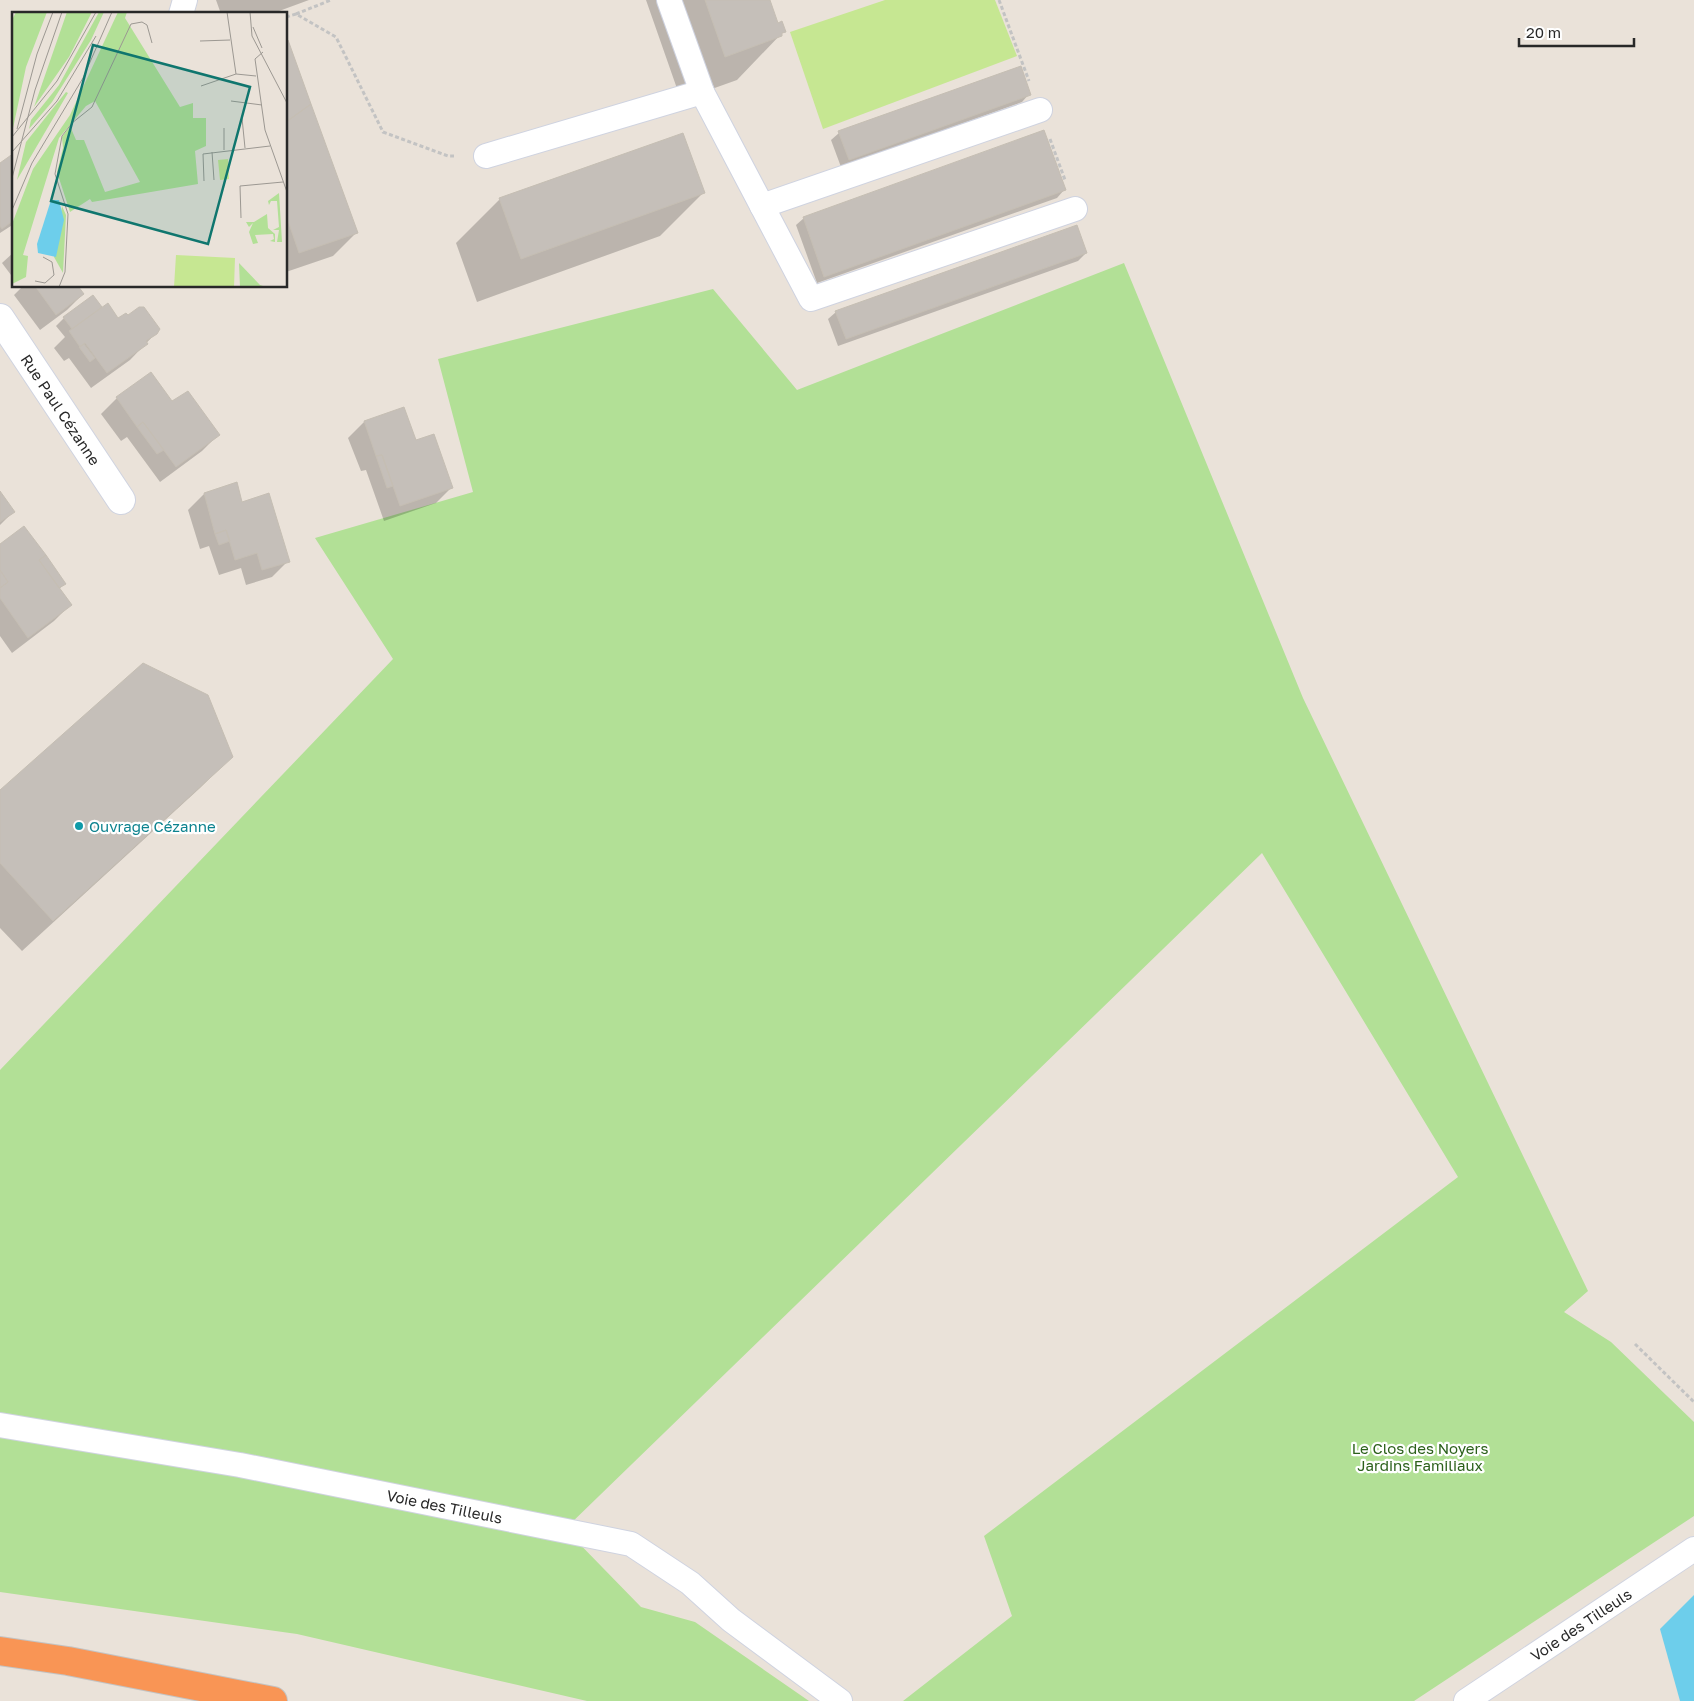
<svg xmlns="http://www.w3.org/2000/svg" width="1694" height="1701" font-family="'Golos Text',sans-serif">
<rect width="100%" height="100%" fill="#eae2d9"/>
<!-- green -->
<path fill="#b2e096" d="M 1124,263 L 1303,698 L 1588,1291 L 1564,1312 L 1611,1342 L 1694,1422 L 1694,1516 L 1414,1701 L 903,1701 L 1012,1616 L 984,1536 L 1458,1177 L 1262,853 L 565,1529 L 641,1607 L 695,1622 L 809,1701 L 587,1701 L 297,1634 L 0,1592 L 0,1070 L 393,659 L 315,538 L 473,492 L 438,359 L 713,289 L 797,390 Z"/>
<!-- pitch -->
<path fill="#c6e792" d="M 885,0 L 995,0 L 1017,56 L 823,129 L 790,32 Z"/>
<!-- water -->
<path fill="#6dceeb" d="M 1694,1595 L 1694,1701 L 1680,1701 L 1660,1629 Z"/>
<!-- shadow -->
<path fill="#0003" d="M 216,0 L 309,0 L 271,14 L 221,14 Z
M 646,0 L 769,0 L 777,25 L 784,31 L 737,80 L 681,100 Z
M 286,42 L 356,233 L 333,256 L 286,272 Z
M 1029,94 L 1022,102 L 841,167 L 831,140 L 839,133 Z
M 14,154 L 14,224 L 0,233 L 0,165 Z
M 1064,190 L 1057,198 L 817,283 L 796,225 L 804,218 Z
M 703,193 L 660,236 L 477,302 L 456,243 L 500,199 Z
M 14,252 L 14,279 L 2,263 Z
M 1086,253 L 1078,261 L 838,346 L 828,319 L 836,312 Z
M 19,286 L 77,286 L 83,294 L 67,310 L 40,330 L 14,295 L 21,288 Z
M 93,297 L 95,314 L 117,319 L 156,333 L 130,360 L 91,388 L 69,358 L 64,361 L 54,348 L 65,337 L 56,326 L 64,318 Z
M 117,398 L 172,403 L 218,435 L 202,451 L 160,482 L 127,437 L 121,441 L 101,414 Z
M 403,408 L 416,441 L 452,487 L 436,503 L 384,521 L 366,470 L 361,471 L 348,438 L 364,422 Z
M 0,493 L 13,512 L 0,525 Z
M 204,494 L 241,503 L 288,561 L 272,577 L 246,585 L 241,568 L 219,575 L 209,546 L 200,549 L 188,510 Z
M 0,546 L 64,584 L 59,589 L 70,605 L 54,621 L 12,653 L 0,636 Z
M 231,757 L 200,788 L 22,951 L 0,928 L 0,792 Z"/>
<!-- building -->
<path fill="#c5bfb9" stroke="#c5beb3" d="M 705,0 L 770,0 L 778,23 L 782,21 L 786,32 L 782,33 L 782,36 L 725,57 Z
M 288,40 L 311,104 L 286,122 L 286,41 Z
M 1021,66 L 1031,95 L 849,160 L 838,131 Z
M 311,104 L 358,233 L 299,253 L 286,215 L 286,122 Z
M 1044,130 L 1066,190 L 824,277 L 803,217 Z
M 683,133 L 705,193 L 521,259 L 499,198 Z
M 14,153 L 14,220 L 2,229 L 0,226 L 0,163 Z
M 1077,225 L 1087,253 L 846,339 L 835,311 Z
M 35,286 L 78,286 L 84,294 L 56,315 Z
M 93,295 L 102,307 L 72,329 L 63,317 Z
M 108,303 L 118,318 L 126,313 L 128,315 L 139,307 L 144,307 L 160,329 L 157,334 L 146,341 L 148,344 L 107,373 L 85,343 L 80,347 L 69,331 Z
M 84,344 L 95,358 L 90,362 L 79,347 Z
M 151,372 L 172,401 L 188,391 L 220,435 L 176,467 L 143,422 L 137,427 L 116,397 Z
M 404,407 L 416,440 L 434,434 L 453,488 L 400,506 L 382,455 L 376,456 L 364,421 Z
M 143,422 L 164,450 L 157,454 L 137,427 Z
M 382,455 L 393,486 L 387,488 L 376,456 Z
M 237,482 L 242,502 L 269,493 L 290,562 L 262,570 L 257,553 L 235,560 L 226,530 L 215,534 L 204,493 Z
M 0,491 L 15,512 L 0,522 Z
M 24,526 L 46,555 L 39,560 L 72,605 L 28,638 L 0,598 L 0,588 L 8,582 L 0,570 L 0,544 Z
M 226,530 L 230,541 L 219,545 L 215,534 Z
M 46,555 L 66,584 L 59,588 L 39,560 Z
M 0,570 L 8,582 L 0,588 Z
M 143,663 L 208,695 L 233,757 L 53,921 L 0,863 L 0,790 Z"/>
<g fill="none" stroke-linecap="round" stroke-linejoin="round">
<!-- lane casing -->
<g stroke="#cfd3e0" stroke-width="26">
<g id="lane">
<path d="M 669,0 L 702,92 L 811,299 L 1075,209"/>
<path d="M 181,14 L 185,0"/>
<path d="M 486,156 L 702,92"/>
<path d="M 762,206 L 1040,110"/>
<path id="s1" d="M 0,1425 L 240,1465 L 631,1544 L 690,1583 L 731,1620 L 840,1701"/>
<path id="s2" d="M 1466,1701 L 1694,1549"/>
</g>
</g>
<!-- street casing -->
<g stroke="#cfd3e0" stroke-width="30">
<g id="street">
<path id="s3" d="M 0,318 L 121,500"/>
</g>
</g>
<!-- highway casing -->
<g stroke="#c3c3c3" stroke-width="30">
<path id="highway" d="M 0,1651 L 68,1661 L 273,1701"/>
</g>
<!-- path -->
<path stroke="#c3c3c3" stroke-width="3" stroke-dasharray="4 2.5" stroke-linecap="butt" d="M 999,0 L 1029,81
M 296,14 L 331,0
M 286,17 L 296,14 L 336,37 L 383,132 L 448,156 L 454,156
M 1050,139 L 1065,180
M 1635,1344 L 1694,1402"/>
<!-- lane -->
<use href="#lane" stroke="#fff" stroke-width="24"/>
<!-- street -->
<use href="#street" stroke="#fff" stroke-width="28"/>
<!-- highway -->
<use href="#highway" stroke="#f99555" stroke-width="28"/>
</g>
<!-- markers -->
<circle fill="#0f9aa8" stroke="#fff" stroke-width="2" cx="79" cy="826" r="5"/>
<g text-anchor="middle" dominant-baseline="central" stroke-width="4.5" stroke-linejoin="round" paint-order="stroke">
<!-- street labels -->
<g font-size="15" fill="#282828" stroke="#fff">
<text stroke="none"><textPath href="#s3" startOffset="110">Rue Paul Cézanne</textPath></text>
<text stroke="none"><textPath href="#s1" startOffset="452">Voie des Tilleuls</textPath></text>
<text stroke="none"><textPath href="#s2" startOffset="138">Voie des Tilleuls</textPath></text>
</g>
<!-- culture labels -->
<g font-size="15" fill="#0d838f" stroke="#fff" text-anchor="start">
<text x="89" y="826">Ouvrage Cézanne</text>
</g>
<!-- park labels -->
<g font-size="15" fill="#2c611b" stroke="#fff">
<text x="1420" y="1448">Le Clos des Noyers<tspan x="1420" dy="17">Jardins Familiaux</tspan></text>
</g>
</g>
<!-- overview -->
<g transform="translate(12 12)">
<rect width="275" height="275" fill="#eae2d9"/>
<path d="M 4,0 L 35,0 L 14,55 L 0,121 L 0,8 ZM 55,0 L 80,0 L 57,45 L 22,95 ZM 87,0 L 92,0 L 79,28 L 40,90 L 17,117 L 19,108 L 47,73 ZM 106,0 L 115,0 L 113,6 L 168,95 L 181,91 L 181,106 L 194,106 L 194,134 L 183,139 L 186,172 L 80,190 L 78,187 L 58,200 L 45,160 L 51,136 L 50,125 L 58,114 L 64,128 L 72,128 L 93,180 L 128,170 L 83,89 L 74,94 L 47,126 L 11,243 L 16,244 L 14,265 L 0,272 L 0,212 L 21,157 L 58,103 ZM 54,80 L 56,81 L 5,168 L 14,130 ZM 267,181 L 270,230 L 265,230 L 267,218 L 261,218 L 267,215 L 265,189 L 259,189 L 257,193 L 256,189 ZM 50,194 L 54,203 L 51,261 L 42,245 ZM 255,202 L 256,216 L 263,222 L 263,230 L 258,229 L 262,227 L 261,222 L 243,223 L 246,231 L 241,232 L 237,220 L 241,211 L 237,215 L 234,210 L 242,210 ZM 227,251 L 248,273 L 254,275 L 228,275 Z" fill="#b2e096"/>
<path d="M 216,147 L 217,167 L 208,168 L 206,148 ZM 164,243 L 223,246 L 222,275 L 162,275 Z" fill="#c6e792"/>
<path d="M 39,188 L 47,188 L 52,208 L 44,245 L 26,241 L 25,232 Z" fill="#6dceeb"/>
<path fill="none" stroke="#9c9892" stroke-width="1" d="M 215,0 L 224,62 L 244,64M 238,0 L 240,24 L 275,91M 241,15 L 250,36M 188,29 L 218,28M 251,40 L 243,47 L 253,118 L 275,180M 189,74 L 224,62M 219,89 L 250,93M 230,106 L 233,136M 212,116 L 212,138M 5,117 L 25,42 L 41,0M 0,125 L 45,69 L 84,0M 0,140 L 45,89 L 84,24M 200,140 L 202,168M 0,166 L 23,78 L 50,0M 192,169 L 191,142 L 258,134M 0,198 L 20,151 L 71,66 L 100,0M 229,206 L 228,174 L 271,170M 23,269 L 33,271 L 42,263 L 40,250 L 31,245M 47,275 L 53,260 L 56,202 L 43,162 L 50,124 L 60,111 L 80,95 L 119,12 L 130,10 L 135,13 L 140,31"/>
<path fill="#0f766e" fill-opacity="0.15" stroke="#0f766e" stroke-width="2.5" d="M 81,33 L 238,75 L 196,232 L 39,189 Z"/>
<rect width="275" height="275" fill="none" stroke="#282828" stroke-width="2.5"/>
</g>
<!-- scale -->
<path d="M1519 38v8h115v-8" fill="none" stroke="#282828" stroke-width="2.5"/>
<text x="1526" y="38" font-size="15" fill="#282828" stroke="#ffffff" stroke-width="4" paint-order="stroke">20 m</text>
</svg>
